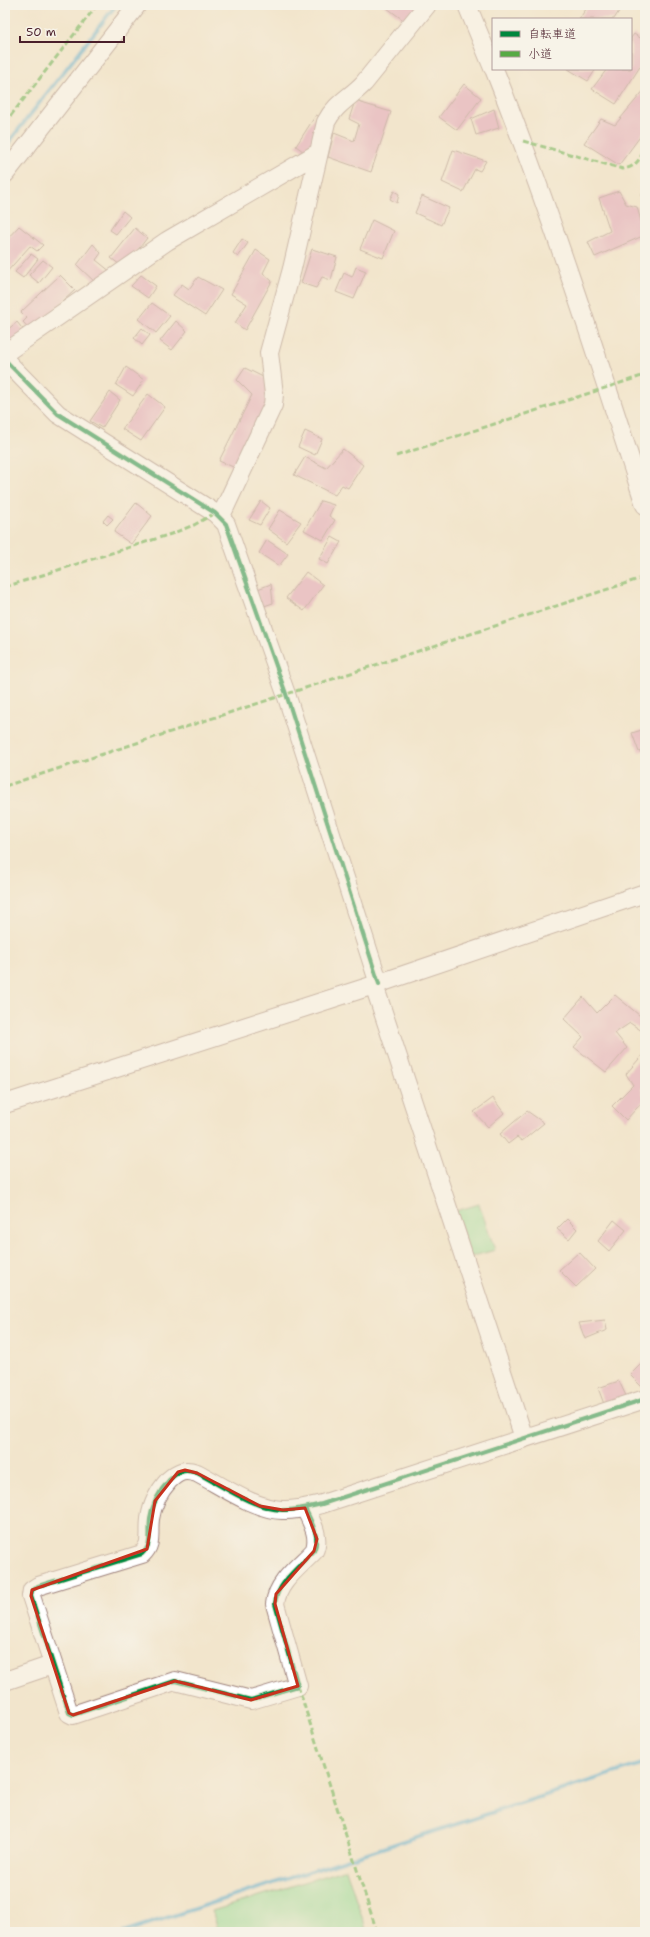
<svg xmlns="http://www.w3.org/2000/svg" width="650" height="1937" font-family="'Shantell Sans','Klee One',sans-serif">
<rect width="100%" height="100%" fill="#f7f3e8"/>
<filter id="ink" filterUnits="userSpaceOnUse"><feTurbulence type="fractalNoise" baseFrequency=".025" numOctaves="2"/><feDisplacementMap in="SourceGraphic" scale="8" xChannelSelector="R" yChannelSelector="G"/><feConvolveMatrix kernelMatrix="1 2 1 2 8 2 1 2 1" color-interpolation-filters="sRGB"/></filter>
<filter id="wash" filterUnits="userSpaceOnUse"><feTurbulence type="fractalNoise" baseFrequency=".012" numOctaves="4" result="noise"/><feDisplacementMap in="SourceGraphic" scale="16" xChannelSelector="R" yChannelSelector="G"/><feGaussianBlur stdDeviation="0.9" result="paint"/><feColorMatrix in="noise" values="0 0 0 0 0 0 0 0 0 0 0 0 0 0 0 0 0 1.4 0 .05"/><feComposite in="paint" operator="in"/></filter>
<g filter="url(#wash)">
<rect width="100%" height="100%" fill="#f2e5cc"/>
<!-- green -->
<path fill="#93de9b" stroke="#6e7e63" d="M 479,1204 L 495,1250 L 470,1257 L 456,1211 Z
M 346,1869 L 367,1932 L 219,1932 L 212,1911 Z"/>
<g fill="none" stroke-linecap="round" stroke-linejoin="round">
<!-- stream -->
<path stroke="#55abd2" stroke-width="4" d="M 5,147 L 116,5
M 123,1932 L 645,1763"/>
</g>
<g id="blocks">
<!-- building -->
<path fill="#e09bba" d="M 383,5 L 418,5 L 406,22 Z
M 589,5 L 614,5 L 621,8 L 614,19 L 579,19 Z
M 634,34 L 645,41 L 645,59 L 616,104 L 592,89 L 607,69 L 631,69 L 631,38 Z
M 568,69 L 596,69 L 588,81 Z
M 464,84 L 481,98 L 457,130 L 439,117 Z
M 645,89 L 645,130 L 619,165 L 584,143 L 601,119 L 615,125 Z
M 355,101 L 391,112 L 371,172 L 328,157 L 334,133 L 354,141 L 359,124 L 349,119 Z
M 494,109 L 499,128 L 476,135 L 471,119 Z
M 316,115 L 323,118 L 317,141 L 307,154 L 296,146 Z
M 453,150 L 486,161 L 480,171 L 475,169 L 463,192 L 442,182 Z
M 394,191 L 399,194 L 397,203 L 390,199 Z
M 619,191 L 626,204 L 637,207 L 645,235 L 595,257 L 588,242 L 610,231 L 599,198 Z
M 645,193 L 645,206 L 641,195 Z
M 422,196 L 449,208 L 441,225 L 415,213 Z
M 123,211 L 130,217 L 116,234 L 110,230 Z
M 372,220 L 394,231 L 383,258 L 360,249 Z
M 19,226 L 43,245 L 37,251 L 30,246 L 5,274 L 5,241 Z
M 135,228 L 147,238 L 124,268 L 111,258 Z
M 242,239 L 248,243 L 238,257 L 233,253 Z
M 93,244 L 101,253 L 96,260 L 111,272 L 98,285 L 77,265 Z
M 312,249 L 337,257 L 331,280 L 322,277 L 316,288 L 301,283 Z
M 256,250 L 270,259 L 263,273 L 272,281 L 245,330 L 235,323 L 247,304 L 231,294 Z
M 31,254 L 38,259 L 23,278 L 15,272 Z
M 43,260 L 52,267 L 39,283 L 29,275 Z
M 356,267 L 366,271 L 354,299 L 336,292 L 344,273 L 352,277 Z
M 60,275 L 75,290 L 31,331 L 23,322 L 27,318 L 21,312 Z
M 141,275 L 156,286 L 148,298 L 131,286 Z
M 198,277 L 222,290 L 205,316 L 173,295 L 182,284 L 189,289 Z
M 152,303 L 170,316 L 156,333 L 139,319 Z
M 176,321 L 187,331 L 172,350 L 160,341 Z
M 17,322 L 26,333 L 5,349 L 5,328 L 7,330 Z
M 142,328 L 150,335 L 142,345 L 134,338 Z
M 126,367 L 144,380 L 133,396 L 116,385 Z
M 245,368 L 265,378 L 271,400 L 238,469 L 219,461 L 252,395 L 237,380 Z
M 110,392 L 120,400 L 102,428 L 90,421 Z
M 148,394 L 165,407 L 141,441 L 122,429 Z
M 305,431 L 322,439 L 315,455 L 298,447 Z
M 343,449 L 363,465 L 348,488 L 342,485 L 335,495 L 294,475 L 305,457 L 326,468 Z
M 261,501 L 270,508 L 260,525 L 249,520 Z
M 321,501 L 334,505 L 329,516 L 335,520 L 323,540 L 304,530 Z
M 136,503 L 152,516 L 131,544 L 114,532 Z
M 280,510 L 301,522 L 286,542 L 268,529 Z
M 108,515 L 113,519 L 107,525 L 103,521 Z
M 332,537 L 341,542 L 328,564 L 319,559 Z
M 267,540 L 288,554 L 279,566 L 259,553 Z
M 306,572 L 323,585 L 304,611 L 286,598 Z
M 271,584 L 273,603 L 261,607 L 255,590 Z
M 645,729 L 645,750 L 639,752 L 632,733 Z
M 615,995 L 645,1020 L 645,1033 L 630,1023 L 615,1033 L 627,1048 L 606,1072 L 574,1047 L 583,1037 L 564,1019 L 583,997 L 597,1013 Z
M 645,1052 L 645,1085 L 641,1089 L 645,1099 L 626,1120 L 612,1106 L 633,1085 L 626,1074 Z
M 493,1098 L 504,1113 L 488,1127 L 474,1112 Z
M 527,1111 L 544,1123 L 522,1141 L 517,1137 L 508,1144 L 500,1134 Z
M 567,1219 L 577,1229 L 569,1239 L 557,1229 Z
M 614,1220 L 626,1230 L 609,1251 L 598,1241 Z
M 579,1252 L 595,1269 L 576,1287 L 559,1270 Z
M 605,1320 L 607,1330 L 585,1339 L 579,1323 Z
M 645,1360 L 645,1390 L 630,1375 Z
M 619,1381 L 627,1398 L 604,1404 L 598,1388 Z"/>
</g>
</g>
<g filter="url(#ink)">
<use href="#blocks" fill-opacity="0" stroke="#9e827c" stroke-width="1"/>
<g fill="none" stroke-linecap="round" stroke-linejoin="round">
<!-- minor casing -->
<g stroke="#9e827c" stroke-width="20">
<path id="minor" d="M 467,5 L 493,68
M 494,69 C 551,212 598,359 645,505
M 5,174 L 137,5
M 5,353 L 167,241 L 318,153
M 5,360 L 58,414 L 215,513 L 226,524 L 286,694 L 379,984
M 220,518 L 273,405 L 274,394 L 269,353 L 292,269 L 326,122 C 335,104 351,97 364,83 L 427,5
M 374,985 L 524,1438
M 5,1104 L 374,985 L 645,893
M 305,1508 C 311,1521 321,1537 314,1551 C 300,1566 277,1582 275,1604 L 298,1686 L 251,1700 L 175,1681 L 73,1715 L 69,1713 L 31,1596 L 32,1590 L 38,1586 L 142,1554 C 153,1544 148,1533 150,1519 C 152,1504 159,1491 169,1480 C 179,1471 184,1469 197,1473 C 222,1486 254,1509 282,1510 C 295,1511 309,1507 322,1504 L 645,1399
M 5,1681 L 52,1665"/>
</g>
<!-- minor -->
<use href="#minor" stroke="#fff" stroke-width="18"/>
<!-- quiet -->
<path stroke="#57aa44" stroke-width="3" stroke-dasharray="6 3" stroke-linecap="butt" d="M 5,123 L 97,5
M 523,141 L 623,169 C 636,167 639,160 645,149
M 396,456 L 645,375
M 5,587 L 171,534 L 194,525 L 215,513
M 5,786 L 645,577
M 298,1686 L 377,1932"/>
<!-- cycleway casing -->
<g stroke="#f7f3e8" stroke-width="6">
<path id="cycleway" d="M 5,360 L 58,414 L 215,513 L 226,524 L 286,694 L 379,984
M 305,1508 C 311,1521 321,1537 314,1551 C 300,1566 277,1582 275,1604 L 298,1686 L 251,1700 L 175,1681 L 73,1715 L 69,1713 L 31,1596 L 32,1590 L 38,1586 L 142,1554 C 153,1544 148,1533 150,1519 C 152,1504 159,1491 169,1480 C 179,1471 184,1469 197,1473 C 222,1486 254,1509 282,1510 C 295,1511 309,1507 322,1504 L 645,1399"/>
</g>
<!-- cycleway -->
<use href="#cycleway" stroke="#00873e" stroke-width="4"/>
</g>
</g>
<!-- marked area -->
<path d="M0 0H650V1937H0ZM 185,1470 L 197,1473 L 260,1506 L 283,1510 L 305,1508 L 317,1539 L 314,1551 L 276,1594 L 275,1604 L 298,1686 L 251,1700 L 175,1681 L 73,1715 L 69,1713 L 31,1596 L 32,1590 L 147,1549 L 155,1501 L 178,1472 Z" fill="#f2e5cc" fill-opacity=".55" fill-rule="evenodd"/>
<path fill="none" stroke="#c8321e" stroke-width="3" stroke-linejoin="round" d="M 185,1470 L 197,1473 L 260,1506 L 283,1510 L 305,1508 L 317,1539 L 314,1551 L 276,1594 L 275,1604 L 298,1686 L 251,1700 L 175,1681 L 73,1715 L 69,1713 L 31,1596 L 32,1590 L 147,1549 L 155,1501 L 178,1472 Z"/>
<!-- margin -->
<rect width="650" height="1937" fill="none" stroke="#f7f3e8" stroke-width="20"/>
<!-- legend -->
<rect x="492" y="18" width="140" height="52" fill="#f7f3e8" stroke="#b29e9c"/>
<rect x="500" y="31" width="20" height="6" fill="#00873e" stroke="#b29e9c"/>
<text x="528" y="38" font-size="12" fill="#4a1f2b">自転車道</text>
<rect x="500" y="51" width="20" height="6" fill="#57aa44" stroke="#b29e9c"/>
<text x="528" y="58" font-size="12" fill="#4a1f2b">小道</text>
<!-- scale -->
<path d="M20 36v6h104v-6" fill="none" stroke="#4a1f2b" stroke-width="2"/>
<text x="26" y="36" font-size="12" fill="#4a1f2b" stroke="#f7f3e8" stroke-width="3" paint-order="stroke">50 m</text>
</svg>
